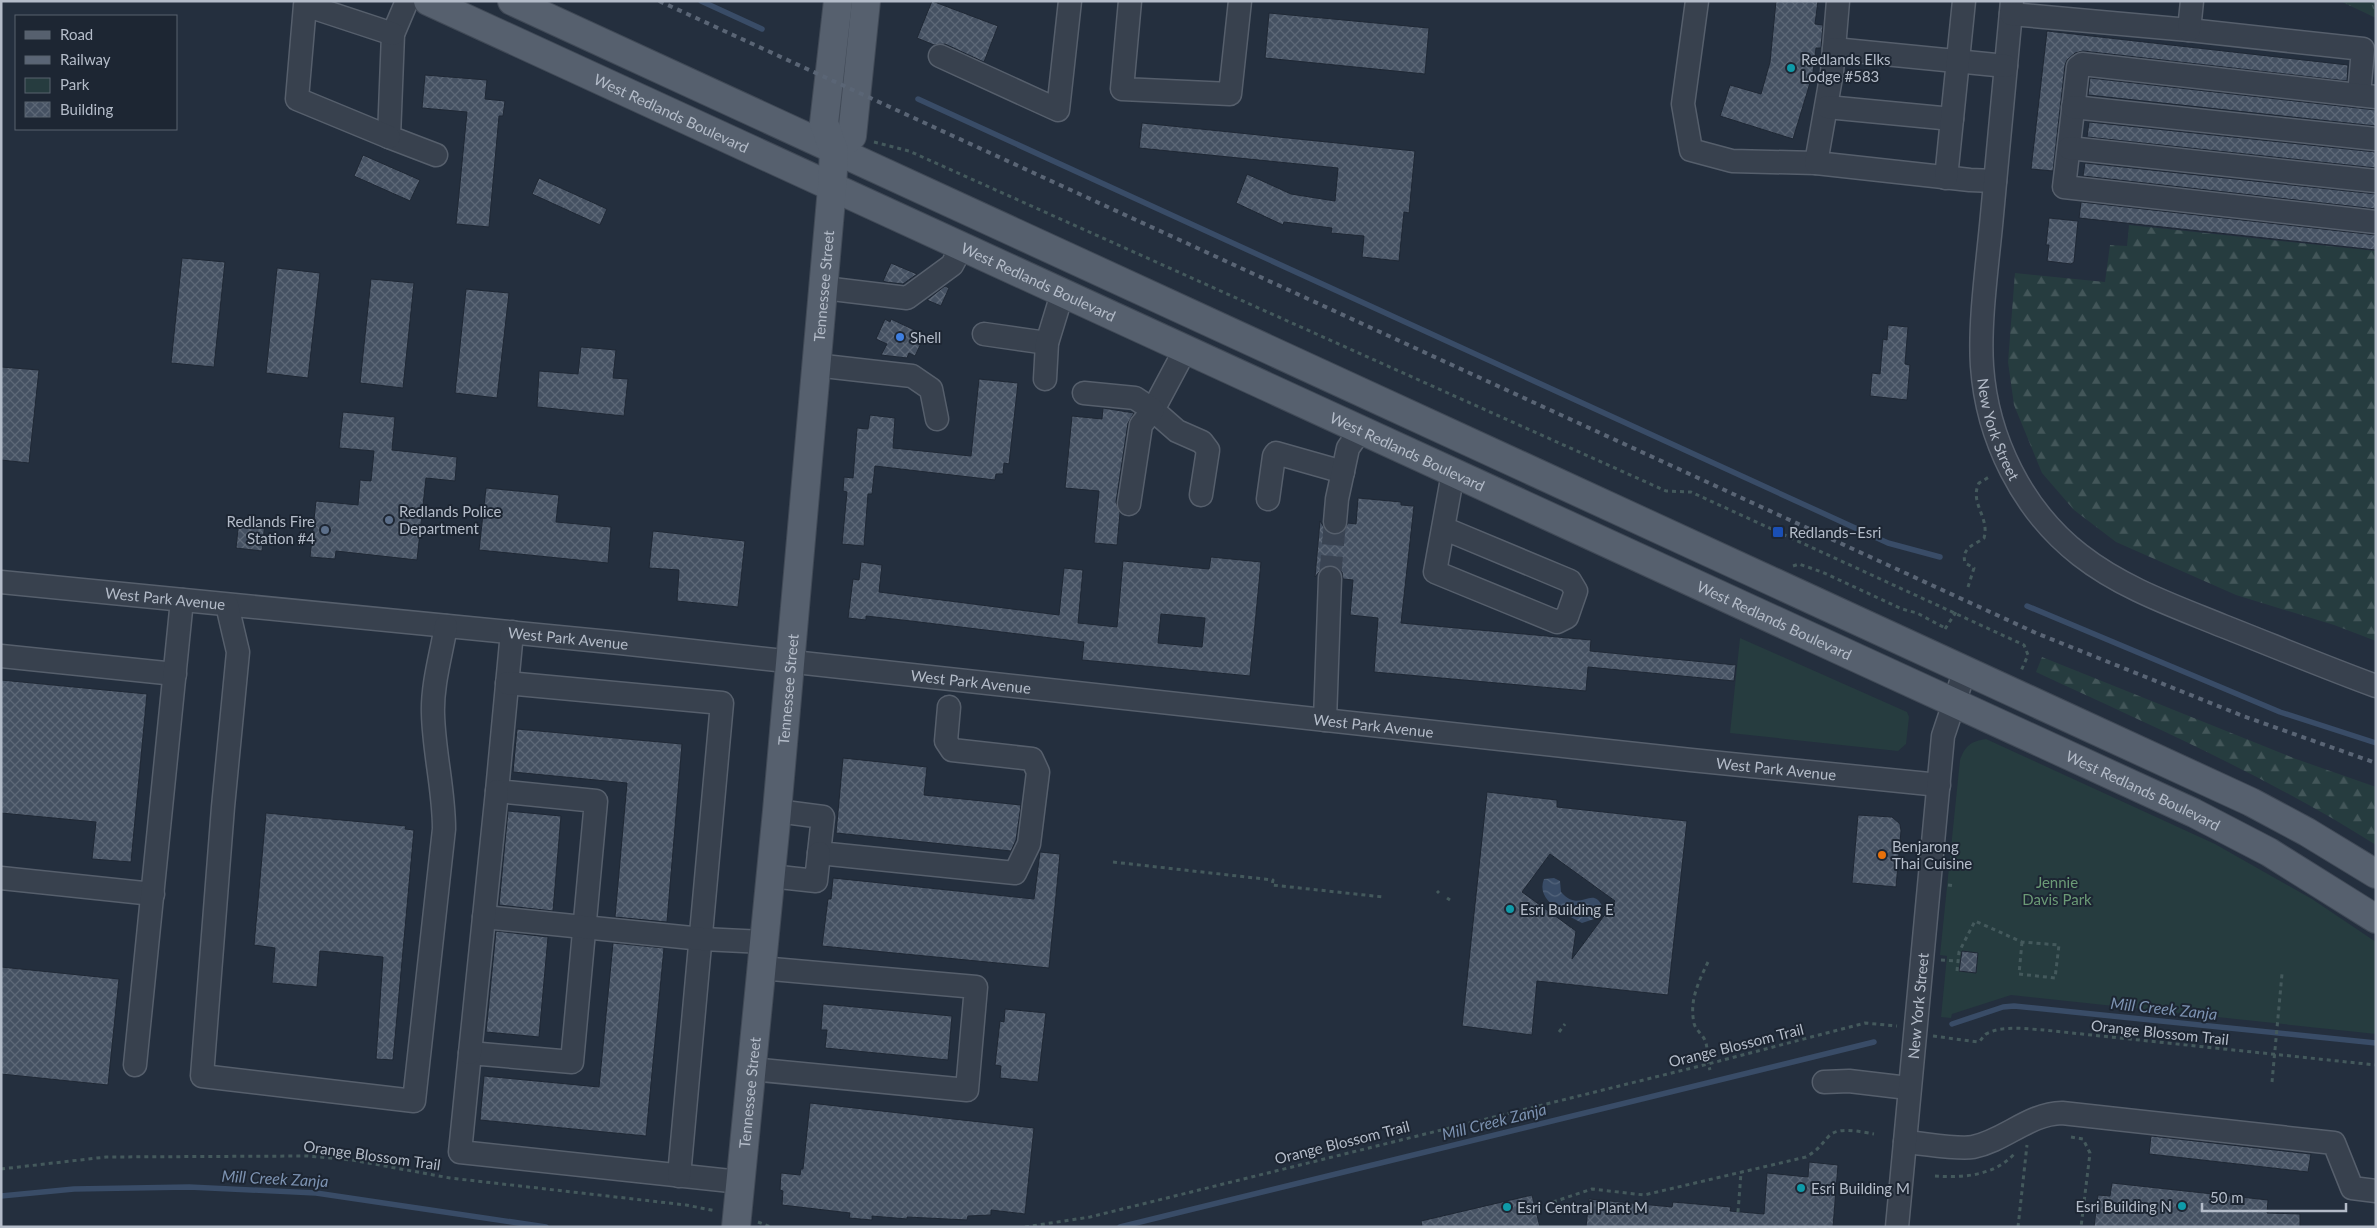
<svg xmlns="http://www.w3.org/2000/svg" width="2377" height="1228" font-family="Lato,sans-serif">
<defs>
<pattern id="grass-tufts" width="24" height="20" patternUnits="userSpaceOnUse" patternTransform="scale(1.25)"><rect width="24" height="20" fill="#263c3f"/><path d="M3 7l-1-3M5 7V3M7 7l1-3M15 17l-1-3M17 17v-4M19 17l1-3" fill="none" stroke="#435659"/></pattern>
<pattern id="forest-firs" width="22" height="20" patternUnits="userSpaceOnUse" patternTransform="scale(1.25)"><rect width="22" height="20" fill="#263c3f"/><path d="M5 1l3.5 6h-7zM16 11l3.5 6h-7z" fill="#435659"/></pattern>
<pattern id="water-waves" width="16" height="10" patternUnits="userSpaceOnUse" patternTransform="scale(1.25)"><rect width="16" height="10" fill="#394c67"/><path d="M0 5q4-4 8 0t8 0" fill="none" stroke="#53647b"/></pattern>
<pattern id="building-cross-hatch" width="8" height="8" patternUnits="userSpaceOnUse" patternTransform="scale(1.25)"><rect width="8" height="8" fill="#455162"/><path d="M0 0l8 8M0 8l8-8" fill="none" stroke="#5d6877"/></pattern>
</defs>
<rect width="100%" height="100%" fill="#242f3e"/>
<!-- grass -->
<path fill="url(#grass-tufts)" d="M 2340,1 L 2376,1 L 2376,18 Z"/>
<!-- forest -->
<path fill="url(#forest-firs)" d="M 2129,225 L 2376,251 L 2376,641 L 2334,625 L 2236,595 L 2116,542 L 2074,510 L 2042,473 L 2014,405 L 2008,362 L 2015,273 L 2105,282 L 2110,245 L 2127,246 Z
M 2042,657 L 2296,759 L 2376,787 L 2376,845 C 2267,776 2152,726 2036,672 Z"/>
<!-- park -->
<path fill="#263c3f" d="M 1740,638 L 1907,712 L 1909,717 L 1906,744 L 1898,751 L 1730,733 Z
M 1986,739 L 2215,844 L 2312,899 L 2376,942 L 2376,1034 L 2011,995 L 1952,1014 L 1951,1018 L 1941,1017 L 1947,956 L 1940,955 L 1960,760 C 1965,746 1971,741 1986,739 Z"/>
<!-- water -->
<path fill="url(#water-waves)" d="M 1554,878 L 1560,881 L 1561,892 C 1580,914 1592,885 1602,906 L 1597,918 L 1582,923 C 1566,914 1535,901 1544,879 Z"/>
<g fill="none" stroke-linecap="round" stroke-linejoin="round">
<!-- stream -->
<path stroke="#394c67" stroke-width="5.5" d="M 701,1 L 762,29
M 918,99 L 1888,543 L 1940,557
M 2027,606 L 2280,712 L 2376,743
M 1952,1024 L 2003,1007 L 2014,1006 L 2376,1043
M 1,1196 L 74,1189 L 189,1187 L 316,1193 L 546,1227
M 1120,1227 L 1874,1042"/>
</g>
<!-- building -->
<path fill="url(#building-cross-hatch)" stroke="#1f2835" fill-rule="evenodd" d="M 932,1 L 998,26 L 984,62 L 945,44 L 934,45 L 917,38 Z
M 1776,1 L 1818,1 L 1815,24 L 1823,25 L 1821,48 L 1816,48 L 1813,73 L 1793,139 L 1720,116 L 1730,85 L 1761,94 L 1770,62 Z
M 1269,13 L 1429,28 L 1425,74 L 1265,58 Z
M 2047,31 L 2348,65 L 2347,81 L 2083,51 L 2075,53 L 2067,60 L 2065,65 L 2053,171 L 2031,169 Z
M 425,75 L 487,80 L 485,99 L 505,101 L 503,116 L 499,116 L 489,227 L 456,224 L 467,112 L 422,108 Z
M 2090,78 L 2376,110 L 2376,126 L 2088,95 Z
M 2089,122 L 2376,152 L 2376,168 L 2087,137 Z
M 1142,123 L 1415,151 L 1409,213 L 1404,212 L 1399,261 L 1362,257 L 1364,236 L 1331,233 L 1332,228 L 1284,222 L 1283,225 L 1236,203 L 1247,174 L 1291,194 L 1335,201 L 1338,168 L 1139,148 Z
M 363,155 L 420,180 L 410,201 L 354,176 Z
M 2085,163 L 2376,194 L 2376,209 L 2083,176 Z
M 539,178 L 607,209 L 600,225 L 532,194 Z
M 2081,202 L 2376,235 L 2376,250 L 2079,218 Z
M 2049,218 L 2078,221 L 2074,262 L 2071,264 L 2047,261 L 2049,245 L 2046,245 Z
M 182,258 L 225,262 L 214,367 L 171,363 Z
M 891,263 L 917,274 L 903,284 L 886,282 L 883,281 Z
M 277,268 L 320,273 L 308,378 L 266,373 Z
M 371,279 L 414,283 L 403,388 L 360,383 Z
M 945,286 L 949,288 L 941,306 L 927,300 Z
M 466,289 L 509,293 L 497,398 L 455,393 Z
M 885,319 L 890,322 L 891,319 L 925,335 L 915,356 L 909,353 L 907,358 L 881,355 L 887,344 L 876,339 Z
M 1888,325 L 1908,327 L 1905,364 L 1910,365 L 1907,400 L 1870,396 L 1872,373 L 1880,374 L 1883,339 L 1887,340 Z
M 581,347 L 616,350 L 613,378 L 628,379 L 624,416 L 537,407 L 539,371 L 578,374 Z
M 1,367 L 39,370 L 29,463 L 1,460 Z
M 979,379 L 1018,383 L 1009,464 L 1004,463 L 1003,474 L 996,474 L 995,480 L 875,466 L 872,494 L 868,494 L 864,546 L 842,544 L 847,492 L 843,491 L 844,477 L 853,478 L 857,428 L 868,429 L 870,415 L 895,418 L 893,448 L 971,456 Z
M 1103,408 L 1134,413 L 1128,423 L 1116,502 L 1120,513 L 1117,545 L 1094,543 L 1099,491 L 1065,488 L 1072,416 L 1102,419 Z
M 343,412 L 395,417 L 392,450 L 457,457 L 455,481 L 426,478 L 417,560 L 336,551 L 335,559 L 310,557 L 316,501 L 358,505 L 360,480 L 371,481 L 374,451 L 339,448 Z
M 486,488 L 559,495 L 556,522 L 611,527 L 608,563 L 479,550 Z
M 1358,498 L 1401,502 L 1401,505 L 1414,506 L 1401,623 L 1591,640 L 1590,651 L 1736,665 L 1734,681 L 1588,667 L 1586,691 L 1374,672 L 1378,618 L 1350,615 L 1353,580 L 1343,579 L 1342,572 L 1337,567 L 1331,565 L 1324,566 L 1315,577 L 1320,521 L 1328,533 L 1334,535 L 1341,534 L 1348,523 L 1356,524 Z
M 239,520 L 265,522 L 262,551 L 236,548 Z
M 653,531 L 745,541 L 738,607 L 677,601 L 679,570 L 649,568 Z
M 1211,557 L 1261,562 L 1250,676 L 1082,660 L 1084,642 L 911,621 L 866,616 L 866,620 L 848,618 L 853,579 L 859,580 L 861,562 L 882,565 L 879,592 L 1059,615 L 1064,568 L 1083,570 L 1078,623 L 1117,627 L 1123,561 L 1209,569 ZM 1161,614 L 1205,618 L 1202,647 L 1158,643 Z
M 1,680 L 147,694 L 131,862 L 92,859 L 96,822 L 1,813 Z
M 517,729 L 682,744 L 667,922 L 615,917 L 627,783 L 513,772 Z
M 843,758 L 927,767 L 924,795 L 1021,805 L 1016,840 L 1011,851 L 836,833 Z
M 1487,792 L 1557,800 L 1557,807 L 1687,821 L 1668,995 L 1537,981 L 1532,1035 L 1462,1026 ZM 1550,854 L 1615,901 L 1572,959 L 1576,931 L 1522,892 Z
M 508,811 L 561,816 L 553,911 L 499,905 Z
M 266,813 L 406,826 L 405,829 L 414,830 L 393,1060 L 376,1059 L 383,957 L 320,951 L 317,987 L 272,983 L 275,948 L 254,945 Z
M 1858,815 L 1892,817 L 1900,824 L 1901,831 L 1896,887 L 1852,883 Z
M 1040,852 L 1060,854 L 1049,968 L 822,946 L 828,899 L 831,899 L 833,878 L 1034,899 Z
M 496,931 L 548,937 L 539,1037 L 486,1032 Z
M 613,943 L 664,948 L 646,1136 L 480,1120 L 484,1076 L 599,1087 Z
M 1962,951 L 1978,953 L 1976,973 L 1959,971 Z
M 1,967 L 119,979 L 108,1085 L 1,1074 Z
M 823,1004 L 952,1016 L 948,1060 L 825,1048 L 827,1030 L 821,1030 Z
M 1005,1009 L 1046,1013 L 1038,1082 L 1000,1078 L 1001,1066 L 995,1065 L 1000,1021 L 1004,1022 Z
M 810,1103 L 1034,1128 L 1025,1214 L 991,1210 L 991,1215 L 968,1216 L 967,1220 L 907,1217 L 907,1219 L 872,1216 L 872,1220 L 849,1218 L 850,1213 L 782,1205 L 783,1191 L 780,1190 L 781,1173 L 800,1175 L 801,1169 L 803,1169 Z
M 2151,1136 L 2311,1154 L 2308,1172 L 2149,1154 Z
M 1809,1162 L 1838,1165 L 1833,1227 L 1586,1227 L 1589,1199 L 1672,1207 L 1673,1202 L 1731,1207 L 1730,1211 L 1764,1214 L 1767,1173 L 1808,1177 Z
M 2112,1183 L 2268,1200 L 2267,1213 L 2300,1214 L 2300,1227 L 2094,1227 L 2098,1195 L 2110,1196 Z
M 1532,1195 L 1540,1227 L 1422,1227 L 1421,1221 Z"/>
<g fill="none" stroke-linecap="round" stroke-linejoin="round">
<!-- minor-tunnel -->
<path stroke="#3a4453" stroke-width="22" stroke-dasharray="22 11" stroke-linecap="butt" d="M 1330,578 L 1335,522"/>
<!-- minor casing -->
<g stroke="#565f6c" stroke-width="25">
<g id="minor">
<path d="M 407,1 L 393,34 L 389,137 L 436,155"/>
<path d="M 1130,1 L 1122,89 L 1230,94 L 1240,1"/>
<path d="M 1697,1 L 1683,104 L 1691,150 L 1732,161 L 1816,163"/>
<path d="M 1838,1 L 1832,72 L 1816,163 L 1970,180 L 1995,181"/>
<path id="s1" d="M 2012,1 C 2005,73 1998,144 1992,215 C 1988,261 1979,320 1982,366 C 1987,438 2022,510 2080,555 C 2122,588 2174,606 2223,626 C 2274,646 2324,667 2376,686"/>
<path d="M 2011,14 L 2189,30 L 2363,49 L 2359,95"/>
<path d="M 2189,30 L 2192,1"/>
<path d="M 1834,49 L 2006,66"/>
<path d="M 940,56 L 1058,110 L 1070,1"/>
<path d="M 2376,97 L 2082,64 L 2078,67 L 2064,187 L 2376,222"/>
<path d="M 1827,107 L 1952,119"/>
<path d="M 2073,107 L 2376,139"/>
<path d="M 389,137 L 297,99 L 305,5 L 393,34"/>
<path d="M 2069,148 L 2376,181"/>
<path d="M 1946,178 L 1964,1"/>
<path d="M 824,288 L 907,298 L 952,265 L 961,248"/>
<path d="M 984,334 L 1047,343"/>
<path d="M 1185,350 L 1153,410 L 1177,431 L 1202,442 L 1208,450 L 1201,495"/>
<path d="M 815,365 L 912,376 L 931,389 L 937,419"/>
<path d="M 1045,379 L 1047,343 L 1062,294"/>
<path d="M 1084,393 L 1135,398 L 1153,410 L 1141,425 L 1129,504"/>
<path d="M 1268,499 L 1274,456 L 1276,453 L 1343,472"/>
<path d="M 1335,522 L 1337,499 L 1348,448 L 1360,431"/>
<path d="M 1443,528 L 1570,581 L 1576,591 L 1567,617 L 1557,622 L 1435,572 L 1453,473"/>
<path id="s2" d="M 1,582 L 620,643 L 1691,760 L 1939,785"/>
<path d="M 227,605 L 238,652 L 223,807 L 202,1076 L 414,1101 L 444,829 C 444,790 434,753 433,714 C 432,685 441,655 446,626"/>
<path d="M 512,632 L 497,791 L 596,801 L 572,1062 L 470,1053 L 460,1152 L 740,1182"/>
<path d="M 1,656 L 175,674"/>
<path d="M 507,683 L 722,703 L 679,1176"/>
<path d="M 1325,720 L 1330,578"/>
<path d="M 777,811 L 823,817 L 819,853 L 1015,873 L 1029,844 L 1038,772 L 1032,759 L 952,750 L 946,741 L 949,707"/>
<path d="M 770,876 L 816,881 L 819,853"/>
<path d="M 1,878 L 153,894"/>
<path d="M 484,917 L 702,939 L 764,942"/>
<path d="M 470,1053 L 497,791"/>
<path d="M 135,1065 L 182,600"/>
<path d="M 751,1069 L 967,1090 L 976,987 L 761,968"/>
<path d="M 1824,1082 L 1849,1081 L 1908,1088"/>
<path d="M 1905,1142 C 1922,1143 1958,1150 1973,1147 C 2006,1140 2028,1114 2062,1113 L 2334,1143 L 2352,1188 L 2376,1191"/>
<path id="s3" d="M 1897,1227 L 1943,736 L 1965,670"/>
</g>
</g>
<!-- major casing -->
<g stroke="#414a57" stroke-width="30">
<g id="major">
<path id="s4" d="M 428,1 L 2194,813 L 2269,852 L 2376,919"/>
<path d="M 512,1 C 1090,273 1673,533 2251,802 L 2307,832 L 2376,874"/>
<path d="M 834,151 L 852,136 L 866,1"/>
<path id="s5" d="M 736,1227 L 777,811 L 832,188 L 834,151 L 824,123 L 838,1"/>
</g>
</g>
<!-- path -->
<path stroke="#44595c" stroke-width="3" stroke-dasharray="4 4" stroke-linecap="butt" d="M 2372,1 L 2376,3
M 874,142 L 909,151 L 1666,491 L 1691,492 L 2024,645 L 2028,655 L 2021,671
M 1793,566 L 1799,564 L 1822,572 L 1902,609 L 1917,613 L 1945,628
M 1968,587 L 1974,568 L 1965,563 C 1961,547 1975,545 1984,538 C 1990,517 1969,503 1979,483 L 1989,477
M 1945,629 L 1958,609
M 1113,862 L 1273,880 L 1272,885 L 1383,897
M 1948,885 L 1956,886
M 1437,891 L 1439,893
M 1447,898 L 1450,900
M 1941,960 L 1958,961
M 1708,962 C 1699,981 1689,1000 1694,1023 C 1695,1030 1704,1035 1706,1043 C 1708,1051 1707,1060 1710,1070
M 1957,971 L 1959,952 L 1975,921 L 2022,942 L 2059,945 L 2055,978 L 2019,974 L 2022,942
M 1559,1032 L 1565,1024
M 1933,1036 L 1978,1042 C 1982,1040 1982,1037 1986,1034 C 2002,1025 2027,1029 2044,1030 L 2376,1065
M 2272,1082 L 2282,974
M 2071,1137 L 2083,1139 L 2090,1153 L 2081,1227
M 1,1169 L 106,1157 L 308,1156 L 352,1160 L 450,1178 L 686,1205 L 716,1211
M 1935,1176 C 1962,1178 1995,1176 2015,1153
M 1553,1202 L 1592,1189 L 1644,1195 L 1806,1157 C 1818,1150 1820,1146 1829,1136 C 1839,1126 1861,1132 1874,1134
M 1738,1212 L 1741,1173
M 758,1222 L 771,1227
M 1025,1227 L 1090,1217 L 1708,1064 L 1865,1023 L 1897,1026
M 2018,1227 L 2027,1145"/>
<!-- minor -->
<use href="#minor" stroke="#38414e" stroke-width="22"/>
<!-- major -->
<use href="#major" stroke="#56606e" stroke-width="28"/>
<!-- rail -->
<path stroke="#5a6575" stroke-width="4" stroke-dasharray="5 5" stroke-linecap="butt" d="M 659,1 L 2036,633 L 2243,716 L 2376,763"/>
</g>
<!-- markers -->
<g fill="#0f9aa8" stroke="#1d2633" stroke-width="2">
<circle cx="1791" cy="68" r="5"/>
<circle cx="1510" cy="909" r="5"/>
<circle cx="1801" cy="1188" r="5"/>
<circle cx="2182" cy="1206" r="5"/>
<circle cx="1507" cy="1207" r="5"/>
</g>
<circle fill="#3f7fe0" stroke="#1d2633" stroke-width="2" cx="900" cy="337" r="5"/>
<g fill="#5c6f8a" stroke="#1d2633" stroke-width="2">
<circle cx="389" cy="520" r="5"/>
<circle cx="325" cy="530" r="5"/>
</g>
<rect fill="#1a4fb4" stroke="#1d2633" stroke-width="2" x="1772" y="526" width="12" height="12" rx="2.5"/>
<circle fill="#e8710a" stroke="#1d2633" stroke-width="2" cx="1882" cy="855" r="5"/>
<g text-anchor="middle" dominant-baseline="central" stroke-width="4" stroke-linejoin="round" paint-order="stroke">
<!-- poi labels -->
<g font-size="15" fill="#b4bcc9" stroke="#1d2633" text-anchor="start">
<text x="1801" y="59">Redlands Elks<tspan x="1801" dy="17">Lodge #583</tspan></text>
<text x="910" y="337">Shell</text>
<text x="399" y="511">Redlands Police<tspan x="399" dy="17">Department</tspan></text>
<text x="315" y="521" text-anchor="end">Redlands Fire<tspan x="315" dy="17">Station #4</tspan></text>
<text x="1789" y="532">Redlands–Esri</text>
<text x="1892" y="846">Benjarong<tspan x="1892" dy="17">Thai Cuisine</tspan></text>
<text x="1520" y="909">Esri Building E</text>
<text x="1811" y="1188">Esri Building M</text>
<text x="2172" y="1206" text-anchor="end">Esri Building N</text>
<text x="1517" y="1207">Esri Central Plant M</text>
</g>
<!-- street labels -->
<g font-size="15" fill="#b4bcc9" stroke="#1d2633">
<text stroke="none"><textPath href="#s4" startOffset="268">West Redlands Boulevard</textPath></text>
<text stroke="none"><textPath href="#s4" startOffset="672">West Redlands Boulevard</textPath></text>
<text stroke="none"><textPath href="#s5" startOffset="945">Tennessee Street</textPath></text>
<text stroke="none"><textPath href="#s1" startOffset="432">New York Street</textPath></text>
<text stroke="none"><textPath href="#s4" startOffset="1078">West Redlands Boulevard</textPath></text>
<text stroke="none"><textPath href="#s2" startOffset="165">West Park Avenue</textPath></text>
<text stroke="none"><textPath href="#s4" startOffset="1482">West Redlands Boulevard</textPath></text>
<text stroke="none"><textPath href="#s2" startOffset="570">West Park Avenue</textPath></text>
<text stroke="none"><textPath href="#s2" startOffset="975">West Park Avenue</textPath></text>
<text stroke="none"><textPath href="#s5" startOffset="540">Tennessee Street</textPath></text>
<text stroke="none"><textPath href="#s2" startOffset="1380">West Park Avenue</textPath></text>
<text stroke="none"><textPath href="#s2" startOffset="1785">West Park Avenue</textPath></text>
<text stroke="none"><textPath href="#s4" startOffset="1888">West Redlands Boulevard</textPath></text>
<text stroke="none"><textPath href="#s3" startOffset="222">New York Street</textPath></text>
<text transform="translate(2160 1032) rotate(6)">Orange Blossom Trail</text>
<text transform="translate(1736 1045) rotate(-14)">Orange Blossom Trail</text>
<text stroke="none"><textPath href="#s5" startOffset="135">Tennessee Street</textPath></text>
<text transform="translate(1342 1142) rotate(-14)">Orange Blossom Trail</text>
<text transform="translate(372 1155) rotate(8)">Orange Blossom Trail</text>
</g>
<!-- park labels -->
<g font-size="15" fill="#6b9a76" stroke="#1d2633">
<text x="2057" y="882">Jennie<tspan x="2057" dy="17">Davis Park</tspan></text>
</g>
<!-- water labels -->
<g font-size="16" font-style="italic" fill="#7c92b1" stroke="#1d2633">
<text transform="translate(2164 1008) rotate(6)">Mill Creek Zanja</text>
<text transform="translate(1494 1121) rotate(-14)">Mill Creek Zanja</text>
<text transform="translate(275 1178) rotate(3)">Mill Creek Zanja</text>
</g>
</g>
<!-- border -->
<rect width="2377" height="1228" fill="none" stroke="#b4bcc9" stroke-width="5"/>
<!-- legend -->
<rect x="15" y="15" width="162" height="115" fill="#1d2633" stroke="#59626f"/>
<rect x="25" y="31" width="25" height="8" fill="#56606e" stroke="#59626f"/>
<text x="60" y="40" font-size="15" fill="#b4bcc9">Road</text>
<rect x="25" y="56" width="25" height="8" fill="#5a6575" stroke="#59626f"/>
<text x="60" y="65" font-size="15" fill="#b4bcc9">Railway</text>
<rect x="25" y="78" width="25" height="15" fill="#263c3f" stroke="#59626f"/>
<text x="60" y="90" font-size="15" fill="#b4bcc9">Park</text>
<rect x="25" y="102" width="25" height="15" fill="url(#building-cross-hatch)" stroke="#59626f"/>
<text x="60" y="115" font-size="15" fill="#b4bcc9">Building</text>
<!-- scale -->
<path d="M2202 1203v8h144v-8" fill="none" stroke="#b4bcc9" stroke-width="2.5"/>
<text x="2210" y="1203" font-size="15" fill="#b4bcc9" stroke="#1d2633" stroke-width="4" paint-order="stroke">50 m</text>
</svg>
